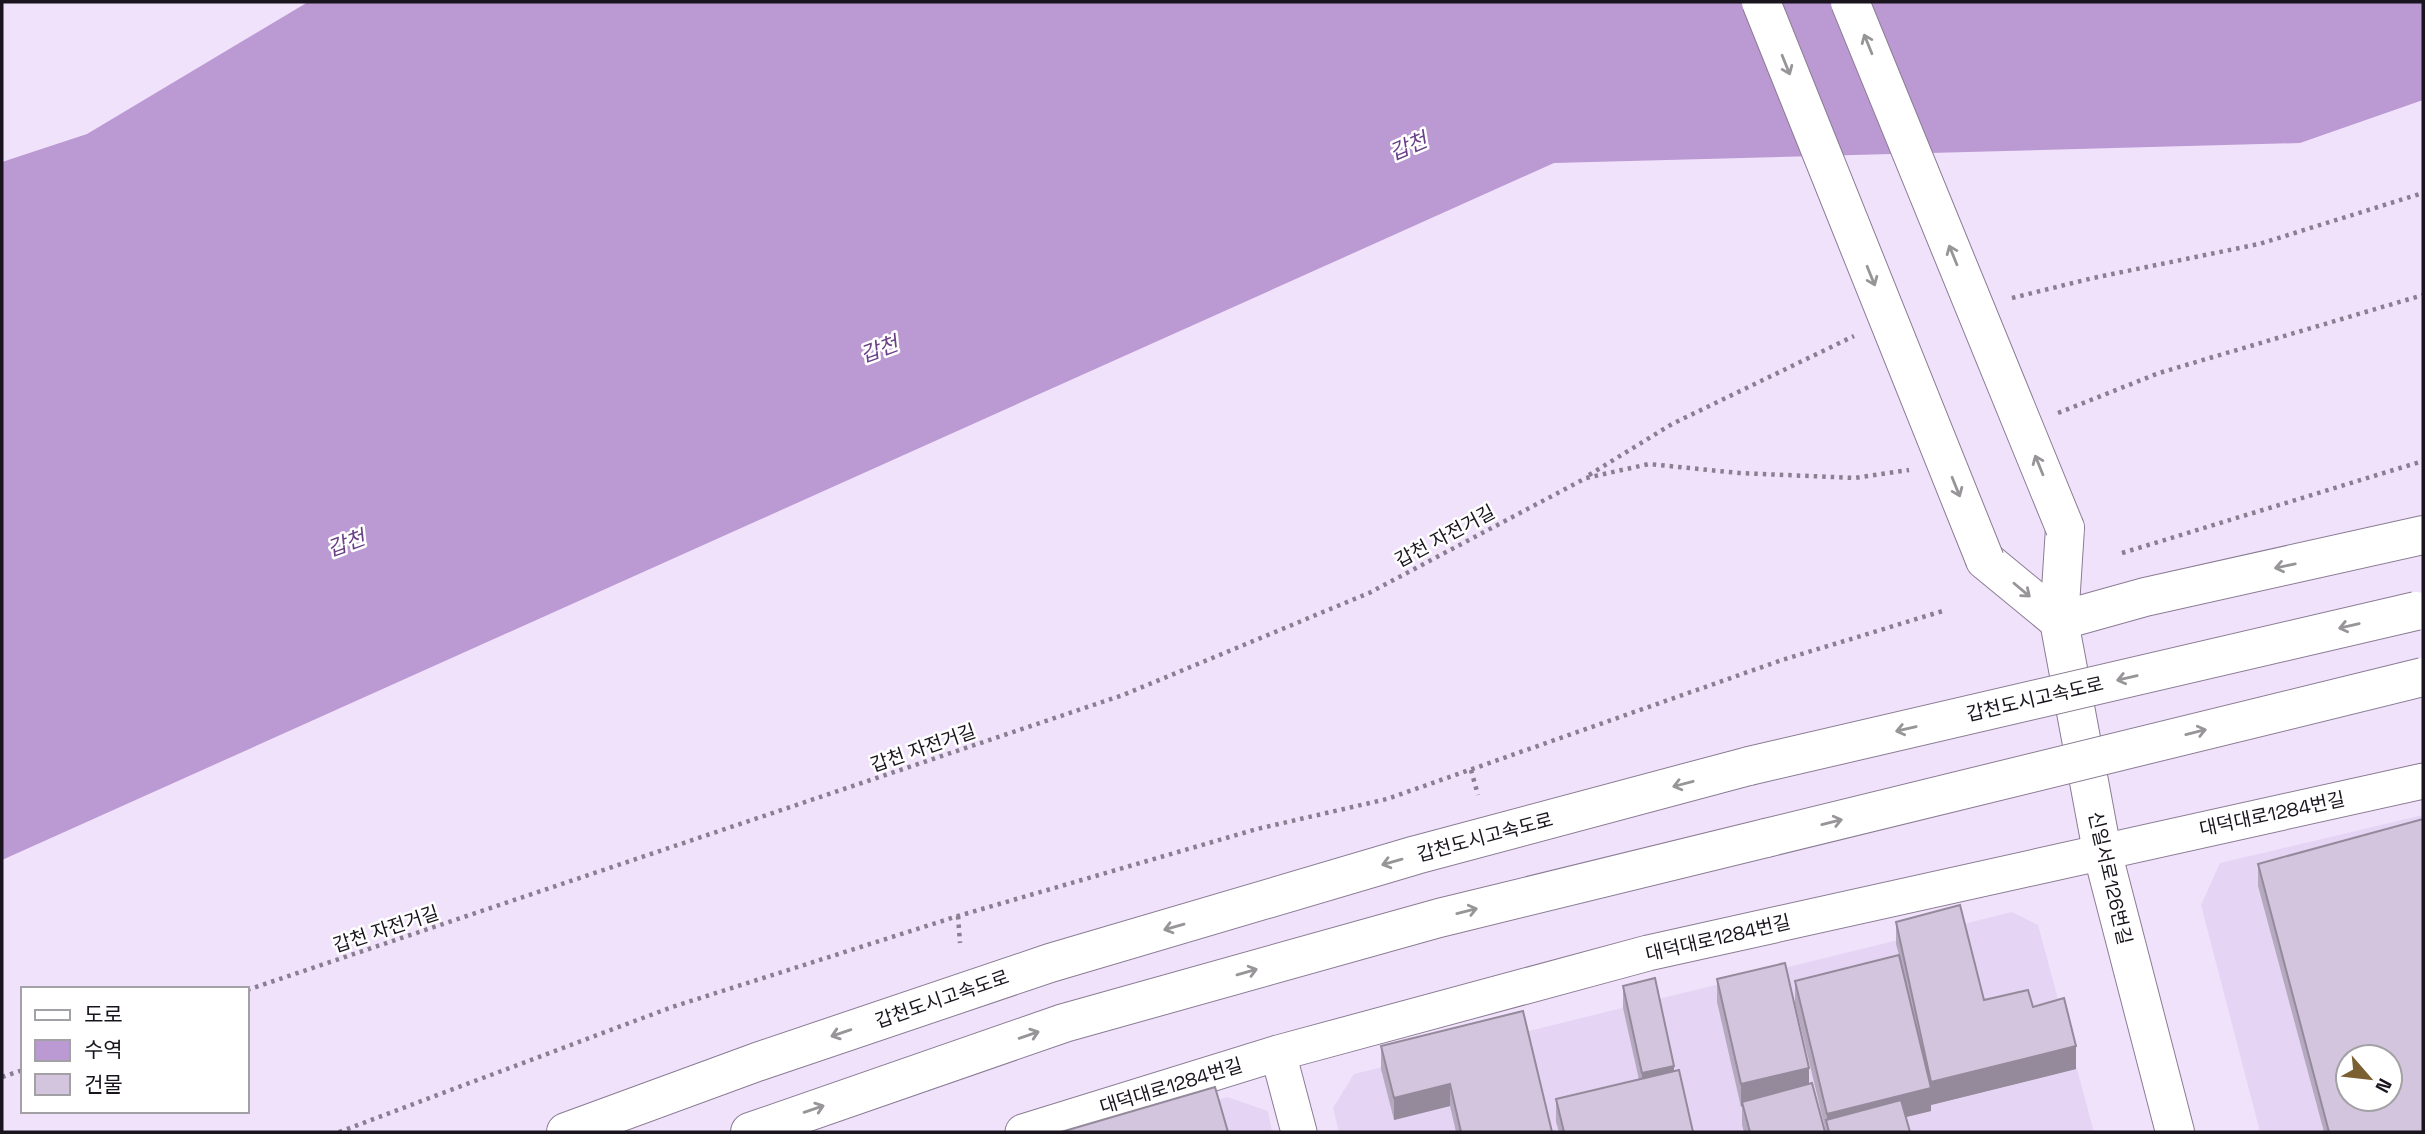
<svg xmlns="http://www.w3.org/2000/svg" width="2425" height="1134" font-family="'Space Grotesk','Noto Sans KR',sans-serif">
<rect width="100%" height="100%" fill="#f1e2fc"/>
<!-- built -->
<path fill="#e6d4f4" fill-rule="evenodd" d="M 2423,815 L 2423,1132 L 2260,1132 L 2201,905 L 2220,863 ZM 2348,1057 L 2390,1057 L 2390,1099 L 2348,1099 Z
M 2012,912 L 2038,925 L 2094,1132 L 1339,1132 L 1333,1108 L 1354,1074 Z
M 1227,1097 L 1268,1111 L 1272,1132 L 1119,1132 Z"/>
<!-- water -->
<path fill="#bb99d2" d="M 308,2 L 2423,2 L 2423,100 L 2300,143 L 1554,163 L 2,860 L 2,162 L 87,134 Z"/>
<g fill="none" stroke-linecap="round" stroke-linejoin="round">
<!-- street casing -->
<g stroke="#8a7c93" stroke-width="37">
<path id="street" d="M 1278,1053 L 1299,1132
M 1023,1132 L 1278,1053 L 1648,953 L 2423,781"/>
</g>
<!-- secondary casing -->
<g stroke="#8a7c93" stroke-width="40">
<path id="secondary" d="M 2065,528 L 2059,621 L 2102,851 L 2175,1132
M 1985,560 L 2059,621"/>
</g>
<!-- highway casing -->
<g stroke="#8a7c93" stroke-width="40">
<path id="highway" d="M 2059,621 L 2145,597 L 2423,535
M 566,1132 L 757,1062 L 1050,963 L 1416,855 L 1749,766
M 750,1132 L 1064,1023 L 1439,918 L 1766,838"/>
</g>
<!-- path -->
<path stroke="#897f90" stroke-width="4.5" stroke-dasharray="3.5 5" stroke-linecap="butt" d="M 2012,298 L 2093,278 L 2259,244 L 2423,193
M 2058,413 L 2159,373 L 2423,295
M 1589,475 L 1672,424 L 1854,336
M 2122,553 L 2423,461
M 1471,770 L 1478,795
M 958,916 L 960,943
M 247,990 L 1123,695 L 1369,593 L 1586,478 L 1649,464 L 1739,473 L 1855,478 L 1909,470
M 2,1077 L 23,1070
M 339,1132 L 672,1007 L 958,916 L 1257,829 L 1387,799 L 1782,660 L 1946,610"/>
<!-- street -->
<use href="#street" stroke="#fff" stroke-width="35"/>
<!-- secondary -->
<use href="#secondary" stroke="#fff" stroke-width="38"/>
<!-- highway -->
<use href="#highway" stroke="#fff" stroke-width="38"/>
<!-- secondary-bridge casing -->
<g stroke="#8a7c93" stroke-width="40" stroke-linecap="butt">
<path id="secondary-bridge" d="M 1761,2 L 1985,560
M 1850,2 L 2065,528"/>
</g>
<!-- highway-bridge casing -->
<g stroke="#8a7c93" stroke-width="40" stroke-linecap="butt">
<path id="highway-bridge" d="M 1749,766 L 2416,611
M 1766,838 L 2423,677"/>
</g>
<!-- secondary-bridge -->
<use href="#secondary-bridge" stroke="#fff" stroke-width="38"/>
<!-- highway-bridge -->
<use href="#highway-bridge" stroke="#fff" stroke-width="38"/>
</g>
<!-- wall -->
<path fill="#b5a9bf" d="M 2258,864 L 2423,1132 L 2324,1132 L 2258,886 Z
M 1896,922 L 1984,1000 L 2033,1007 L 2076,1069 L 1931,1105 L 1931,1102 L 1931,1111 L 1906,1117 L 1910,1132 L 1826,1132 L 1795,1003 L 1795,981 L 1899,955 L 1896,944 Z
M 1717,979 L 1809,1084 L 1825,1132 L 1744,1132 L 1742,1125 L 1742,1106 L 1741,1107 L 1717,1002 Z
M 1623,986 L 1674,1071 L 1693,1132 L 1559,1132 L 1556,1122 L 1556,1099 L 1639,1080 L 1623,1008 Z
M 1381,1046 L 1552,1132 L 1456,1132 L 1450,1106 L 1394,1120 L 1381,1069 Z"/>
<!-- shaded-wall -->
<path fill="#948a9b" d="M 2076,1046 L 2076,1069 L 1931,1105 L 1931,1082 Z
M 1674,1066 L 1674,1088 L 1642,1095 L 1642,1073 Z
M 1809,1068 L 1809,1091 L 1742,1102 L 1742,1106 L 1741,1107 L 1741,1084 Z
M 1450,1084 L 1450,1106 L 1394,1120 L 1394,1098 Z
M 1931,1088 L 1931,1111 L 1844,1132 L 1827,1123 L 1827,1114 Z"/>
<!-- building -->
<path fill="#d3c5de" stroke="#948a9b" stroke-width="2" fill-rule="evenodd" d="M 2423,819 L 2423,1132 L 2329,1132 L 2258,864 ZM 2348,1057 L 2390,1057 L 2390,1099 L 2348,1099 Z
M 1960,905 L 1984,1000 L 2028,990 L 2033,1007 L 2064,998 L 2076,1046 L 1931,1082 L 1896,922 Z
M 1899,955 L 1931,1088 L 1827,1114 L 1795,981 Z
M 1785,963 L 1809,1068 L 1741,1084 L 1717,979 Z
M 1655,978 L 1674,1066 L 1642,1073 L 1623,986 Z
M 1523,1011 L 1552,1132 L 1461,1132 L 1450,1084 L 1394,1098 L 1381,1046 Z
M 1679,1070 L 1693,1132 L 1564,1132 L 1556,1099 Z
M 1812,1083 L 1825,1132 L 1750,1132 L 1742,1102 Z
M 1215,1087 L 1228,1132 L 1061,1132 Z
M 1901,1100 L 1910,1132 L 1829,1132 L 1826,1120 Z"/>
<!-- one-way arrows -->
<defs><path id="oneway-shaft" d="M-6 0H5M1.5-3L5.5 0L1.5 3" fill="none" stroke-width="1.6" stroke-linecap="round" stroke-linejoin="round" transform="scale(1.75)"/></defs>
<g stroke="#989599">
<use href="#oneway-shaft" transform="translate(1868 44) rotate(-112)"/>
<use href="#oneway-shaft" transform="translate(1786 65) rotate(68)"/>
<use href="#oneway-shaft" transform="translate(1953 255) rotate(-112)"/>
<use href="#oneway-shaft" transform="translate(1871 276) rotate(68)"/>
<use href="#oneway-shaft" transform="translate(2039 465) rotate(-112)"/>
<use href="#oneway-shaft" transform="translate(1956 487) rotate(68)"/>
<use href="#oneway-shaft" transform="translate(2285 566) rotate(168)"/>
<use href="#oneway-shaft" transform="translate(2022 590) rotate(40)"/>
<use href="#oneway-shaft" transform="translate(2349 626) rotate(167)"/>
<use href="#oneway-shaft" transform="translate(2127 678) rotate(167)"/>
<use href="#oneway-shaft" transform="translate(1906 729) rotate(167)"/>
<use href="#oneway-shaft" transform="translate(2196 732) rotate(-14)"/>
<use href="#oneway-shaft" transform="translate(1683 784) rotate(165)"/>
<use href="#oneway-shaft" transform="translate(1832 822) rotate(-14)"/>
<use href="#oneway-shaft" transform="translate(1392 862) rotate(164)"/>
<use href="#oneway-shaft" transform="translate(1467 911) rotate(-14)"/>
<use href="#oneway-shaft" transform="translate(1174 927) rotate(164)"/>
<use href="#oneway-shaft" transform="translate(1247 972) rotate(-16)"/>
<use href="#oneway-shaft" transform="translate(841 1033) rotate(161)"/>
<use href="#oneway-shaft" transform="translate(1029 1035) rotate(-19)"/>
<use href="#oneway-shaft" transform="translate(814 1109) rotate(-19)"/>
</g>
<g text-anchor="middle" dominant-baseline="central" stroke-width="5" stroke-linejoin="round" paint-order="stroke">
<!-- street labels -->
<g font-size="19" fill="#19141d" stroke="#fff">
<text transform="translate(1445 536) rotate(-28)">갑천 자전거길</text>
<text transform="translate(2035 699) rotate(-13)">갑천도시고속도로</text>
<text transform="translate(923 748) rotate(-19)">갑천 자전거길</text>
<text transform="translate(2272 814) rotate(-12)">대덕대로1284번길</text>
<text transform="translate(1485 837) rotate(-15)">갑천도시고속도로</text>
<text transform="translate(2110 878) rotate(77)">신일서로126번길</text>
<text transform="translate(386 929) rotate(-18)">갑천 자전거길</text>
<text transform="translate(1718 938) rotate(-13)">대덕대로1284번길</text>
<text transform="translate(942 999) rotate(-19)">갑천도시고속도로</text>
<text transform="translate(1171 1086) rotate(-17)">대덕대로1284번길</text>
</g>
<!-- water labels -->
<g font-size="21" font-style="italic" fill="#6a3f85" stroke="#fff">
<text transform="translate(1408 146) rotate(-23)">갑천</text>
<text transform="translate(879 349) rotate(-20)">갑천</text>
<text transform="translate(346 543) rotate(-20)">갑천</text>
</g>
</g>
<!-- border -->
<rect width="2425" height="1134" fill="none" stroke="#19141d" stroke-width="7"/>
<!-- legend -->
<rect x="21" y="987" width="228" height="126" fill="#ffffff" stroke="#a3a1a5" stroke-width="2"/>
<rect x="35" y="1010" width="35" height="10" fill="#ffffff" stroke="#a3a1a5" stroke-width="2"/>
<text x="84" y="1022" font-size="21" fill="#19141d">도로</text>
<rect x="35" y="1040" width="35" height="21" fill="#bb99d2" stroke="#a3a1a5" stroke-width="2"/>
<text x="84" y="1057" font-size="21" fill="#19141d">수역</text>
<rect x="35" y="1074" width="35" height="21" fill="#d3c5de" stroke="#a3a1a5" stroke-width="2"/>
<text x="84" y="1092" font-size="21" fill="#19141d">건물</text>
<!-- north arrow -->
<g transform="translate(2369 1078) rotate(118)"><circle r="33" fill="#ffffff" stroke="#a3a1a5" stroke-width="2"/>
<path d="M0-5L12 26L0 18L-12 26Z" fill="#7b6032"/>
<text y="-10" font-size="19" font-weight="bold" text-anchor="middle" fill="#19141d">N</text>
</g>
</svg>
